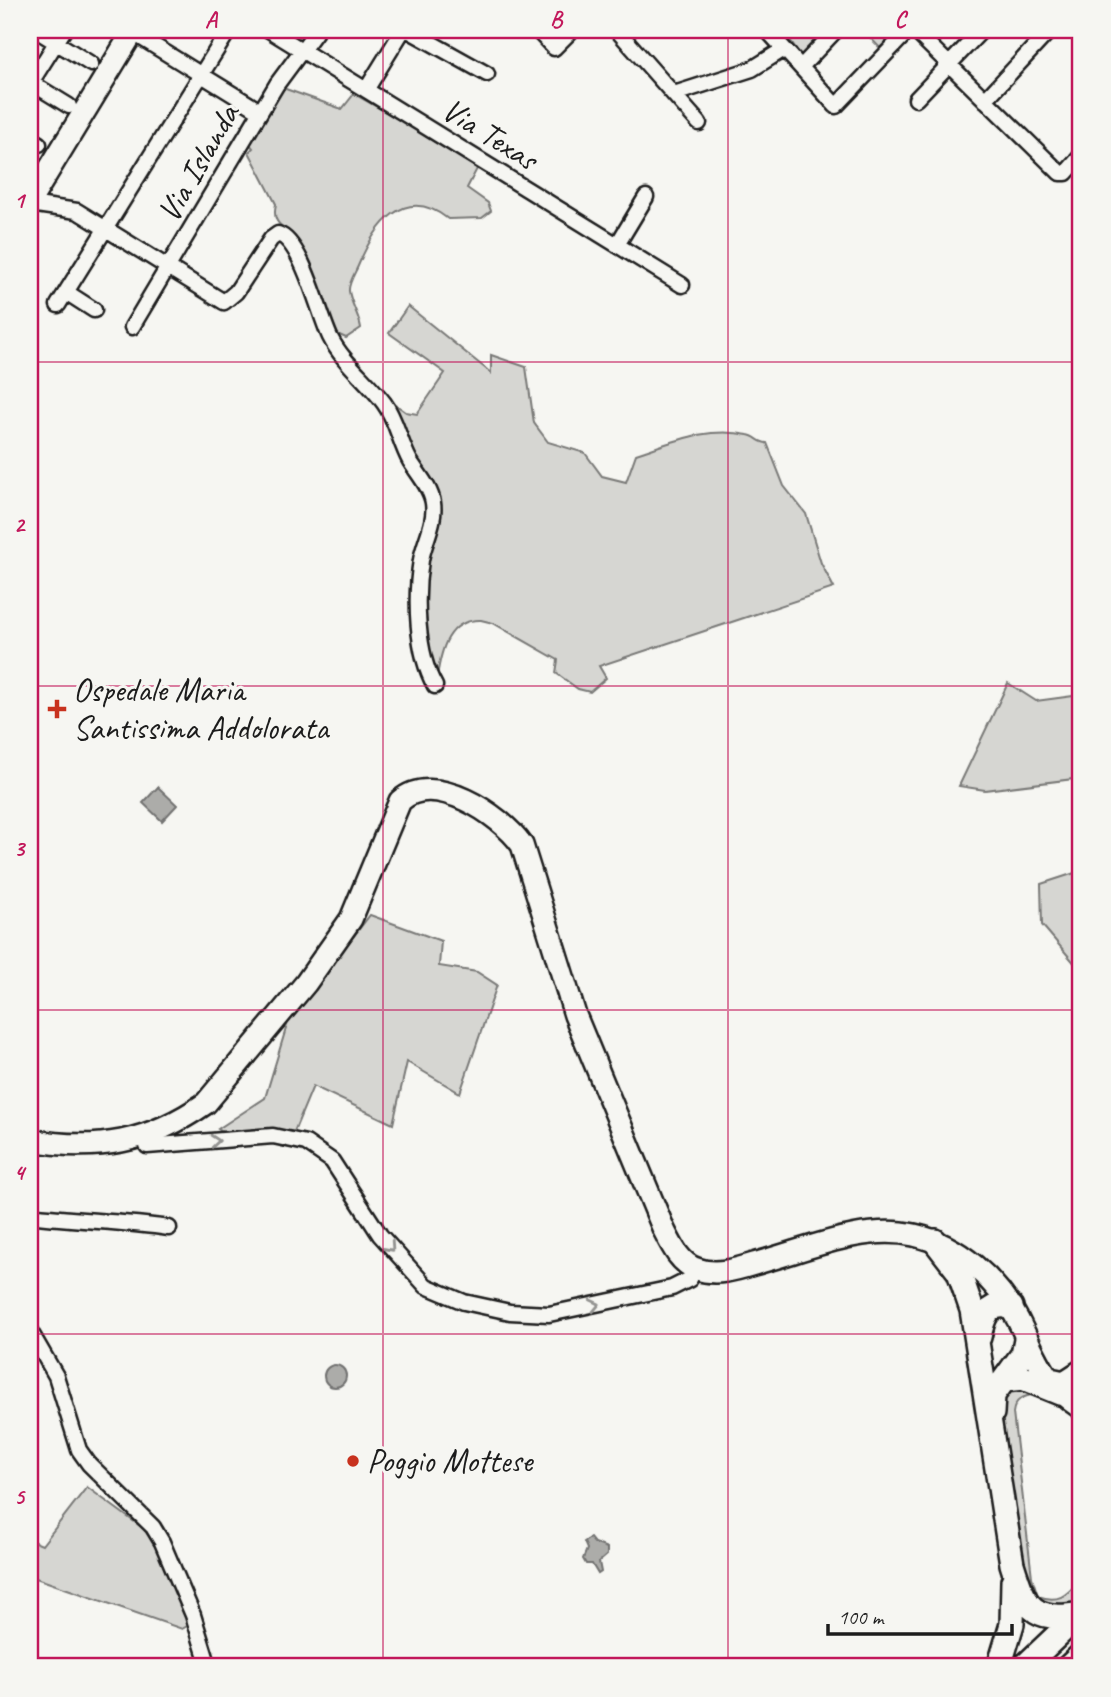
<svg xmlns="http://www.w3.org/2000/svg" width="1111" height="1697" font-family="Caveat,sans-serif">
<rect width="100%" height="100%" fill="#f6f6f2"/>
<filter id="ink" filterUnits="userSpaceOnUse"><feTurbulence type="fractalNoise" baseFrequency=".0143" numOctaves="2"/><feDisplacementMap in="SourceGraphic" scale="14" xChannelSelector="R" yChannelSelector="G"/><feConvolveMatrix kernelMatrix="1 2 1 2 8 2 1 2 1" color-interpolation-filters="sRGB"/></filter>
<g filter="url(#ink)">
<!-- green -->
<path fill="#d6d6d2" stroke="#797977" stroke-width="2" d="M 783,30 L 826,30 L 802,57 Z
M 863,30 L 897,30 L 880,48 Z
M 280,87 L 342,109 L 354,94 L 479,165 L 467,188 L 488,203 L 491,211 L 482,218 L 448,219 C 404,184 375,225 358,266 C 355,273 348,284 349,291 C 351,304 359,315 361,328 L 346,338 L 335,333 C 327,313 306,252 295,238 C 284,226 271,225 276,204 L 249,152 L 253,148 L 248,142 Z
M 408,306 L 491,373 L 491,355 L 526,367 L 534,423 L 548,442 L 585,453 L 602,476 L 626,482 L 636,454 C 673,442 708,426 748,435 C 756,436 759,443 767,443 L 784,486 L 806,514 L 821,563 L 834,588 L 599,666 L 606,678 L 590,692 L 578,689 L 556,673 L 558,660 L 493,623 L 481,620 C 448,619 441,650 437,677 C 409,632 425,569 439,522 L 375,390 L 406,412 L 417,414 L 445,373 L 389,333 Z
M 1008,683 L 1036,701 L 1081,695 L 1081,778 L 985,790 L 959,786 Z
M 1081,871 L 1081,951 L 1076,965 L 1042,925 L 1041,884 Z
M 370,915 L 441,941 L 439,966 L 477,972 L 497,985 L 460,1093 L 407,1062 L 393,1124 L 313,1086 L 294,1132 L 266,1128 L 224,1133 L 218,1129 L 265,1098 L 288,1022 Z
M 1013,1383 L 1041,1393 C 1027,1396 1015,1396 1013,1413 L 1032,1577 L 1038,1596 C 1060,1604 1067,1594 1081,1579 L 1081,1600 L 1072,1608 L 1053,1612 L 1026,1590 L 998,1397 Z
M 87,1487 L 144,1529 L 155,1545 L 189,1625 L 182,1629 L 30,1576 L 30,1540 L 42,1545 Z"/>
<!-- water -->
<path fill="#acaca9" stroke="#727271" stroke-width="2" d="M 158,787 L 177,805 L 162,821 L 143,803 Z
M324 1376a11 11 0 1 1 22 0a11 11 0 1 1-22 0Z
M 590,1538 L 594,1543 L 607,1548 L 607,1555 L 599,1562 L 601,1572 L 598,1574 L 592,1564 L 586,1564 L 583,1559 L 587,1549 L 584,1542 Z"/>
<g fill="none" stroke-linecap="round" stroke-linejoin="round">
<!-- street casing -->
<g stroke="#1c1c1c" stroke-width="19">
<path id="street" d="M 36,30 L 91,64
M 269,30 L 682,285
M 408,30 L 487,74
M 537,30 L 554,48 L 572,30
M 617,30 L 699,123
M 767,30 L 836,106 L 909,30
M 914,30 L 1060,173 L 1066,173 L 1081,156
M 132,32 L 260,111
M 801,67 L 836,30
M 30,82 L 69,106
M 30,84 L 64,30
M 366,90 L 403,30
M 674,94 L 752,69 L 784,49
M 916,99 L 982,30
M 985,100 L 1050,30
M 30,138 L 39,144
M 30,204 L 77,211 L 224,302 L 236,292 L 271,239 L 278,234 C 302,241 319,314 330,337 C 343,363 367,380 384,403 C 396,419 400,443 410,461 C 418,474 431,488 433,503 C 436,522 424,542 421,560 C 415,597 416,653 435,686
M 617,245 L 646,197
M 66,292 L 94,310
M 58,305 L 229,30
M 132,327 L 277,84 L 317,30
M 147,1146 L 273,1136 L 306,1143 L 332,1161 L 380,1235 L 426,1286 L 464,1302 L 510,1312 L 549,1314 L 672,1288 L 690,1279 L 694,1269
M 30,1215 C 76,1221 122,1221 169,1228
M 30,1331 L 56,1376 L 79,1450 L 89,1464 L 153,1527 L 162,1542 L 193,1615 L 209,1667
M 1062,1667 L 1081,1649"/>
</g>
<!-- secondary casing -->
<g stroke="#1c1c1c" stroke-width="26">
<path id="secondary" d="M 30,201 L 134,30
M 30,1140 C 96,1152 149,1143 206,1103 L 306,983 L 351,919 L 400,801 C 433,770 500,814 522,845 L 575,1015 L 664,1230 C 671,1244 680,1264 697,1269 C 719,1277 743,1267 764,1261 C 810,1248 866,1224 914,1235 C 959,1245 997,1280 1018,1320 C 1037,1358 1043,1383 1081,1408
M 1046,1378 L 1064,1382 L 1081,1371"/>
</g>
<!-- primary casing -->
<g stroke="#1c1c1c" stroke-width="28">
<path id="primary" d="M 935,1241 L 959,1272 L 972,1310 L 1012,1564 C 1025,1606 1031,1623 1080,1614
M 979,1337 C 983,1318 987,1301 1011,1307
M 1004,1380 L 1023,1354 L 1026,1339
M 992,1413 L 993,1395 L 1004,1380 L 1023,1378 L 1060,1393
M 999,1667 L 1012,1624 L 1013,1581
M 1024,1667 L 1081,1613"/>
</g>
<!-- street -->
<use href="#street" stroke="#f6f6f2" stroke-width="14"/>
<!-- secondary -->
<use href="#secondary" stroke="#f6f6f2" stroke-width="21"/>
<!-- primary -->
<use href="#primary" stroke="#f6f6f2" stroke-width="23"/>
</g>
<!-- one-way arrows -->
<defs><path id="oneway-chevron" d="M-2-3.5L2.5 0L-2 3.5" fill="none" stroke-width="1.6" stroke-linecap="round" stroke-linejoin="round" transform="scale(1.75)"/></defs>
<g stroke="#949492">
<use href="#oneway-chevron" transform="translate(215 1141) rotate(-5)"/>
<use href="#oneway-chevron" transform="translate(390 1247) rotate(48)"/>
<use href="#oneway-chevron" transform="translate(595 1305) rotate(-13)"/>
</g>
</g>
<!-- grid -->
<path fill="none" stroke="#c2185b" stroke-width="2" stroke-opacity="0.55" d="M 383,30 L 383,1667M 728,30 L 728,1667M 30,362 L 1081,362M 30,686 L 1081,686M 30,1010 L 1081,1010M 30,1334 L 1081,1334"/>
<!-- markers -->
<g fill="#c8321e" stroke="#f6f6f2" stroke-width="2.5">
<path d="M53.5 698.5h7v7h7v7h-7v7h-7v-7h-7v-7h7z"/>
<circle cx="353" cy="1461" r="7"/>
</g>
<g text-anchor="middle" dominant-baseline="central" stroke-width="6" stroke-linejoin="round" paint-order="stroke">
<!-- street labels -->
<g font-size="33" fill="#1c1c1c" stroke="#f6f6f2">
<text transform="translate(490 134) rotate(32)">Via Texas</text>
<text transform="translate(198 163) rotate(-60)">Via Islanda</text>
</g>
<!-- poi labels -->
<g font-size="33" fill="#1c1c1c" stroke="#f6f6f2" text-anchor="start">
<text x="73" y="690">Ospedale Maria<tspan x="73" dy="38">Santissima Addolorata</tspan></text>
<text x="367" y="1461">Poggio Mottese</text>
</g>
</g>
<!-- margin -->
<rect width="1111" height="1697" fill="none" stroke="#f6f6f2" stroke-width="77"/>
<!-- scale -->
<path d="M828 1624v10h184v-10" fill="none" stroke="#1c1c1c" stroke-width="3.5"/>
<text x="838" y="1624" font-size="21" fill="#1c1c1c" stroke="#f6f6f2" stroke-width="5" paint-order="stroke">100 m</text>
<rect x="38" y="38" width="1034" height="1620" fill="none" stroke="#c2185b" stroke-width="2.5"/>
<g font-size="23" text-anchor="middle" font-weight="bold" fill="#c2185b">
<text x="211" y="27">A</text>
<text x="556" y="27">B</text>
<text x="900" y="27">C</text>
<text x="19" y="208">1</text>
<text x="19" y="532">2</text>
<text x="19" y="856">3</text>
<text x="19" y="1180">4</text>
<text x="19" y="1504">5</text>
</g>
</svg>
